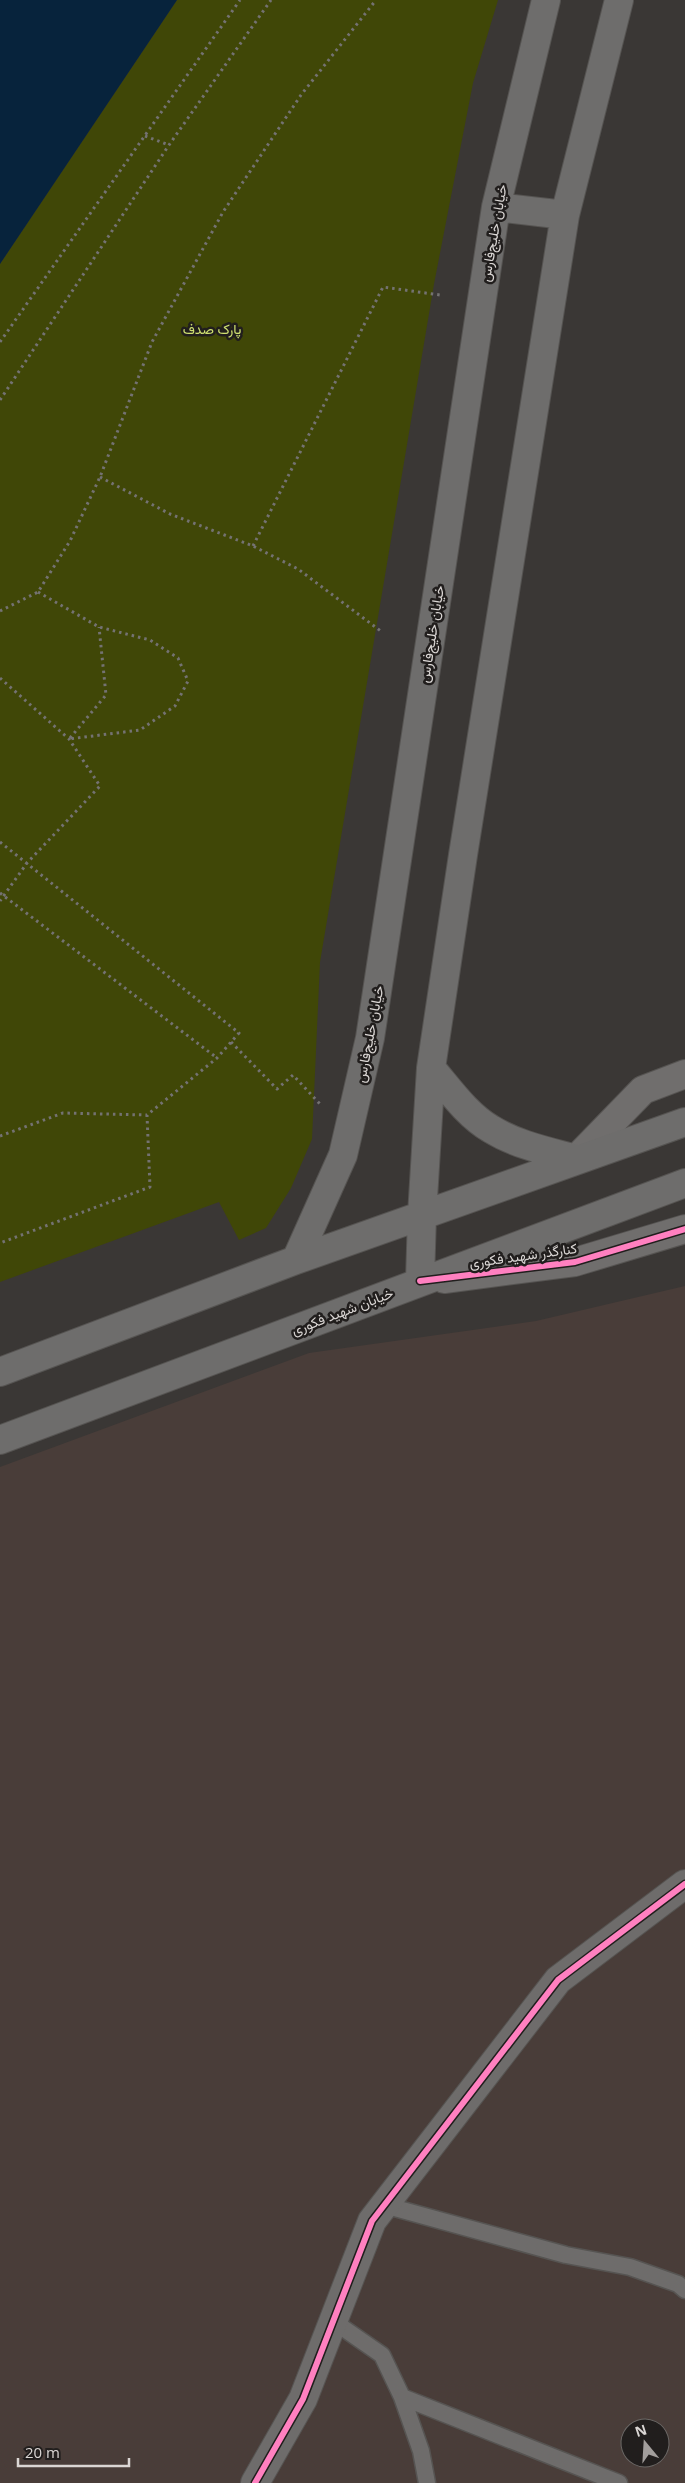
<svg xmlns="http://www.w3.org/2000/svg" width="685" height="2483" font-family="'Open Sans',Vazirmatn,sans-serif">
<rect width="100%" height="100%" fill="#3a3735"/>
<!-- built -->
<path fill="#493d39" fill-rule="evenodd" d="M 685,1286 L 685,2483 L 0,2483 L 0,1467 L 309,1353 L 536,1321 ZM 630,2428 L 660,2428 L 660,2458 L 630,2458 Z"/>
<!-- green -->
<path fill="#404707" d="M 177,0 L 498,0 L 473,83 L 434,284 L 320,962 L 312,1139 L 291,1188 L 266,1228 L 239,1240 L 219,1202 L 0,1282 L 0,264 Z"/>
<!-- water -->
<path fill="#07233c" d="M 0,0 L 177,0 L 0,264 Z"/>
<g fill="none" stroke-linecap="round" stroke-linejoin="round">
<!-- lane casing -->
<g stroke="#565452" stroke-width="19">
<path id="lane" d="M 384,2205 L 566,2255 L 630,2267 L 678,2284 L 685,2290
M 333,2321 L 382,2355 L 402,2397 L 421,2451 L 427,2483
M 402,2397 L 619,2483"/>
</g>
<!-- street casing -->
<g stroke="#565452" stroke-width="30">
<path id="street" d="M 255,2483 L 303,2399 L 372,2221 L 558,1980 L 685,1884"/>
</g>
<!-- secondary casing -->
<g stroke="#565452" stroke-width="30">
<path id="secondary" d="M 576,1159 L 643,1090 L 685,1074
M 444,1279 L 575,1262 L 685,1229"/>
</g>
<!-- primary casing -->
<g stroke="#565452" stroke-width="30">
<path id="primary" d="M 496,207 L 565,215
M 431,1068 C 449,1089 467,1115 491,1129 C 517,1145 547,1151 576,1159
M 296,1260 L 343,1155 L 370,1038 L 496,207 L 546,0
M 420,1281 L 422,1215 L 431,1068 L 463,855 L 565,215 L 619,0
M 0,1372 L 296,1260 L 685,1122
M 0,1440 L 685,1183"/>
</g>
<!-- path -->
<path stroke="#747272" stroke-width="3" stroke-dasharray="2.5 4" stroke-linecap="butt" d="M 145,136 L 169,145
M 0,342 L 240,0
M 0,400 L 169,145 L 271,0
M 100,477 L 170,514 L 253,546 L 298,569 L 382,632
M 253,546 L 383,287 L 440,295
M 38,592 L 99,627 L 150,640 L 178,658 L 188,681 L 175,706 L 140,730 L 69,739
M 0,611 L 38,592 L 70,541 L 100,477 L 152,342 L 223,212 L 301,95 L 376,0
M 0,678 L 69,739 L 100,786 L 27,863 L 0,901
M 70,738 L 106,695 L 99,627
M 0,842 L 239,1033 L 217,1058 L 147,1115 L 150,1187 L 0,1243
M 0,893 L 217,1058
M 231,1042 L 277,1089 L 293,1075 L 320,1104
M 0,1136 L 63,1113 L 147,1115"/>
<!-- lane -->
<use href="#lane" stroke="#6e6c6b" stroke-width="16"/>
<!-- street -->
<use href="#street" stroke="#6e6c6b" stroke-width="28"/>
<!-- secondary -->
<use href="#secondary" stroke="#706e6d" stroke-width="28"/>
<!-- primary -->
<use href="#primary" stroke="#6e6d6c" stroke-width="28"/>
<!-- cycleway casing -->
<g stroke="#211e1d" stroke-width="9">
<path id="cycleway" d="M 420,1281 L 575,1262 L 685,1229
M 255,2483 L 303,2399 L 372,2221 L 558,1980 L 685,1884"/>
</g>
<!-- cycleway -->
<use href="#cycleway" stroke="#ff80c0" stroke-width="6"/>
</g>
<g text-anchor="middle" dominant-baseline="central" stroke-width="5" stroke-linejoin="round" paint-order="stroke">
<!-- street labels -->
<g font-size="14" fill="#dad6d4" stroke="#211e1d">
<text transform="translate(493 233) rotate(-80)">خیابان خلیج‌فارس</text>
<text transform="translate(431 634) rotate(-81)">خیابان خلیج‌فارس</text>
<text transform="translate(369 1034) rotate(-79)">خیابان خلیج‌فارس</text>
<text transform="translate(523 1255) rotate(-8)">کنارگذر شهید فکوری</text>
<text transform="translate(342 1311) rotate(-21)">خیابان شهید فکوری</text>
</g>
<!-- park labels -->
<g font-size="14" fill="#cfe071" stroke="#211e1d">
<text x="212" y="328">پارک صدف</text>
</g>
</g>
<!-- north arrow -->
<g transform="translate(645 2443) rotate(342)"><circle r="24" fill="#211e1d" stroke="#6b6866"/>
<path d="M0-4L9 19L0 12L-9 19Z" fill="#a29e9c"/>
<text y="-8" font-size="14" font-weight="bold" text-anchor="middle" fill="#dad6d4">N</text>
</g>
<!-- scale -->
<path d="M18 2458v8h111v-8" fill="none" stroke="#dad6d4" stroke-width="2.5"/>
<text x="25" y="2458" font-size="15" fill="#dad6d4" stroke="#211e1d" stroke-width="4" paint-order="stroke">20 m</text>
</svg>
